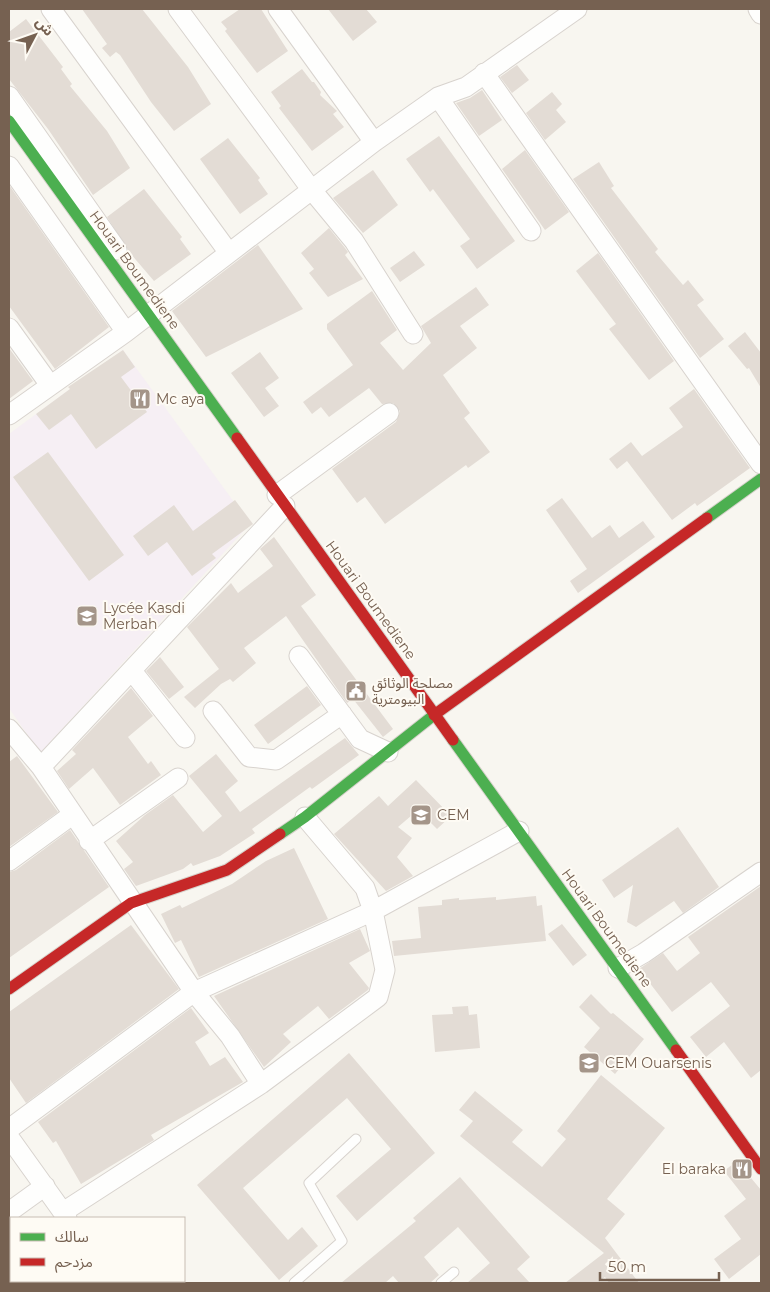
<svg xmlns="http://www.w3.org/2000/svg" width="770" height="1292" font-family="Montserrat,'Noto Sans Arabic',sans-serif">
<rect width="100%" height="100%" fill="#f8f6f0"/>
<!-- education -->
<path fill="#f6eff4" d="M 123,350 L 250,524 L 40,753 L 9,708 L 9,434 Z"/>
<!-- building -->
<path fill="#e3dcd5" d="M 82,9 L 142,9 L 188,67 L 211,104 L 174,131 L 151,102 L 120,55 L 116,52 L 110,57 L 102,48 L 107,44 Z
M 240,9 L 261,9 L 288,51 L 257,73 L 225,31 L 227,29 L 221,22 Z
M 328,9 L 366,9 L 377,22 L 353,41 Z
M 26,19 L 63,67 L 61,69 L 72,84 L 70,86 L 107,131 L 130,168 L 93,195 L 48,129 L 9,79 L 9,32 Z
M 517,65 L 529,80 L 512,93 L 500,77 Z
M 302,69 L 312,82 L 314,82 L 321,92 L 320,95 L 337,111 L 333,114 L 344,127 L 312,151 L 279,108 L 281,106 L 271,92 Z
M 482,90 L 502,120 L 479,136 L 456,103 L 470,98 Z
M 552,92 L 562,104 L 556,110 L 566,122 L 545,140 L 526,113 Z
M 439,136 L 515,241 L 477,269 L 460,246 L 470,239 L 433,189 L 430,192 L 406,159 Z
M 228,138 L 260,178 L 258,180 L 268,194 L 240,214 L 200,159 Z
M 525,150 L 569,212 L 545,230 L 502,169 Z
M 599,162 L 614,186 L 611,188 L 658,249 L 655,252 L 683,285 L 688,280 L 704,300 L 697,305 L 724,339 L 700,358 L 573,179 Z
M 373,170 L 398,205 L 363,233 L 333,198 Z
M 9,185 L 109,327 L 55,369 L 9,306 Z
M 144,189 L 182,237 L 180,239 L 191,254 L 154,281 L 130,253 L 107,217 Z
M 329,228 L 345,248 L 348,252 L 345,255 L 363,279 L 328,297 L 309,273 L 314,269 L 301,253 Z
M 258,245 L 303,309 L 206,357 L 172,311 Z
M 414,251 L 425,265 L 400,282 L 390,268 Z
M 598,253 L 674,361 L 649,380 L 609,329 L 616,324 L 576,271 Z
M 476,287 L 489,305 L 460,326 L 477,348 L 443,375 L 470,413 L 464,418 L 490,452 L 468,468 L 466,465 L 385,524 L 365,497 L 357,503 L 332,469 L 396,422 L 400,411 L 393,403 L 382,404 L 369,388 L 329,417 L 321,407 L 312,414 L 303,402 L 353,365 L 327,329 L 327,324 L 372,291 L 397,330 L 380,343 L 403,370 L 431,343 L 421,326 Z
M 745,332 L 761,353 L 761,388 L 749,368 L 747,369 L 728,346 Z
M 9,348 L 33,381 L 9,399 Z
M 123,350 L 135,367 L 121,377 L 147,412 L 96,449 L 71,414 L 49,430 L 36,414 L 70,389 L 68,387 Z
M 260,352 L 279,378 L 265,388 L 279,406 L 264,417 L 231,373 Z
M 694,389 L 750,468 L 697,506 L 695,503 L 672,520 L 627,461 L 617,469 L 609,459 L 631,442 L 642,456 L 683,427 L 669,408 Z
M 48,452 L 124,555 L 89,581 L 13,477 Z
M 562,498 L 592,538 L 610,525 L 619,538 L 643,521 L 655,537 L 578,593 L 570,581 L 587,569 L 546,510 Z
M 235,500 L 253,524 L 212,554 L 216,558 L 192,576 L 167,542 L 148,556 L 133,536 L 174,505 L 193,531 Z
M 274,537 L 316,595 L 301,606 L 393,729 L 383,737 L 353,699 L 347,703 L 286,616 L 244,648 L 256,663 L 233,682 L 230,679 L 221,684 L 195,708 L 184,697 L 219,669 L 187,627 L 231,583 L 238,593 L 273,566 L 260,549 Z
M 160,657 L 184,687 L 169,699 L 146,671 Z
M 307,686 L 321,705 L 268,744 L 254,725 Z
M 131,688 L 153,716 L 128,737 L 148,764 L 151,761 L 161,775 L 120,805 L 93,768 L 69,789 L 57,771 L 76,754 L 72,750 Z
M 345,738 L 359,755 L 312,789 L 310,787 L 252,829 L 255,833 L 220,856 L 193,866 L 191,863 L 183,869 L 136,886 L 124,869 L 133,862 L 116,841 L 145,815 L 173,795 L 203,832 L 222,816 L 189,776 L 216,754 L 238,781 L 225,792 L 240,812 Z
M 17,756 L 58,812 L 9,847 L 9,762 Z
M 416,780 L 451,816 L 437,829 L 418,810 L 398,827 L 412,838 L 397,857 L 413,876 L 386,891 L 334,834 L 379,796 L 388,806 Z
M 678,827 L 719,887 L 683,913 L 674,901 L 636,927 L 627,922 L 633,885 L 614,898 L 602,880 Z
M 70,830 L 109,887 L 9,958 L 9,872 L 16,870 Z
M 294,848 L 328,919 L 199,977 L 181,940 L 175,943 L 161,914 L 180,905 L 182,908 L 232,884 L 266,861 Z
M 761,886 L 761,1070 L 751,1078 L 724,1042 L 706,1057 L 690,1037 L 730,1006 L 711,982 L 672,1012 L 639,969 L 663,953 L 677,971 L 700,953 L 688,937 Z
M 536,896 L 537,906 L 542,905 L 546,941 L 394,956 L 392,941 L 421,938 L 418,907 L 442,905 L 442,900 L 459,898 L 459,900 L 496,897 L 496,900 Z
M 562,924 L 587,955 L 573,966 L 548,934 Z
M 131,925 L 179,989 L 26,1103 L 9,1078 L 9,1012 Z
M 360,929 L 370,951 L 349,963 L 369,988 L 368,990 L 329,1019 L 318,1006 L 283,1034 L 291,1042 L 264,1067 L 214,996 Z
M 591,994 L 611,1014 L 613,1013 L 644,1039 L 615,1074 L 584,1047 L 600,1028 L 579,1007 Z
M 468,1006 L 469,1015 L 477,1014 L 480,1048 L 435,1052 L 432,1015 L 453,1014 L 452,1007 Z
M 191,1008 L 209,1033 L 195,1042 L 210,1066 L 225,1057 L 243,1082 L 151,1135 L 154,1140 L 81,1184 L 56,1141 L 53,1143 L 38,1122 Z
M 349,1053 L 435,1153 L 357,1221 L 336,1196 L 391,1149 L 347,1098 L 243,1188 L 288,1240 L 302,1227 L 318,1246 L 279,1280 L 197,1185 Z
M 601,1075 L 665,1128 L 607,1199 L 625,1214 L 605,1238 L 639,1283 L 609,1283 L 605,1277 L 597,1283 L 565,1283 L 604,1253 L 460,1136 L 473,1121 L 459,1110 L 475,1091 L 523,1130 L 512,1142 L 542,1167 L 566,1139 L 557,1131 Z
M 737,1161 L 761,1190 L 761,1254 L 729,1279 L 714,1259 L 741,1239 L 724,1216 L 746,1199 L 724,1171 Z
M 460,1177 L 530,1257 L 517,1269 L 530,1283 L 467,1283 L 490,1263 L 458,1227 L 424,1257 L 439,1275 L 430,1283 L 399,1283 L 393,1276 L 385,1283 L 341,1283 L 416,1221 L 413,1218 Z"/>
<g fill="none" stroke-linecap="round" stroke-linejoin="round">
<!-- lane casing -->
<g stroke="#d8d3ce" stroke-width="11">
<path id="lane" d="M 294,1283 L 342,1241 L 309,1183 L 356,1139
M 441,1283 L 454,1272"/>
</g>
<!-- street casing -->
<g stroke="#d8d3ce" stroke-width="21">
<path id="street" d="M 51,9 L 229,253
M 178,9 L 311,189 L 354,241 L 413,334
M 278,9 L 374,142
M 758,9 L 761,14
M 484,73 L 761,464
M 9,96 L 117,250
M 438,97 L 531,231
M 9,166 L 126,332
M 9,328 L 50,385
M 9,415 L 126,332 L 374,142 L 438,97 L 466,87 L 577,9
M 277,495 L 389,413
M 299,656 L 360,739 L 388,752
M 132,671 L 185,738
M 213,711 L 249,757 L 276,760 L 342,714
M 9,729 L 41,767 L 194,992 L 373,911 L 365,888 L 305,817
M 41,767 L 285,506
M 89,841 L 178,778
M 9,861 L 72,815
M 618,968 L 644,953 L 761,872
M 9,1129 L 194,992 L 230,1036 L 261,1084 L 378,997 L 385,970 L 373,911 L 519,831
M 9,1137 L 67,1218
M 9,1212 L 45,1186
M 63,1212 L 261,1084
M 112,1281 L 114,1283
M 70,1283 L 75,1281"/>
</g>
<!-- fast casing -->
<g stroke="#d6d2cb" stroke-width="13">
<path id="fast" d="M 9,121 L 237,438
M 707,518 L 761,479
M 453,740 L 676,1050
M 280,834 L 305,817 L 434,715"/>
</g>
<!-- jam casing -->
<g stroke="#d6d2cb" stroke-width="13">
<path id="jam" d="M 237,438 L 453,740
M 434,715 L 707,518
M 9,989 L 131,903 L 227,870 L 280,834
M 676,1050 L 761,1169"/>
</g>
<!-- lane -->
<use href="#lane" stroke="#fefefd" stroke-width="9"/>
<!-- street -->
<use href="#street" stroke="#fefefd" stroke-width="19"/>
<!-- fast -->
<use href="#fast" stroke="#4caf50" stroke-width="11"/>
<!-- jam -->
<use href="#jam" stroke="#c62828" stroke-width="11"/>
</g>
<!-- icons -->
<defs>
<g id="restaurant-square" transform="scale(1.125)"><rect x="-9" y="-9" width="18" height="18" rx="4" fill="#a49589" stroke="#fefbf4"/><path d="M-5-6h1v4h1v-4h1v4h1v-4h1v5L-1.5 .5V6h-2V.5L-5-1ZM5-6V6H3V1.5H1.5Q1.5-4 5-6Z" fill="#fff"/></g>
<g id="school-square" transform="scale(1.125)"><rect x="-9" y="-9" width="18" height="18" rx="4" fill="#a49589" stroke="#fefbf4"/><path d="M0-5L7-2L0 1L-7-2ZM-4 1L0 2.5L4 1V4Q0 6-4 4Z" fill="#fff"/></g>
<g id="civic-square" transform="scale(1.125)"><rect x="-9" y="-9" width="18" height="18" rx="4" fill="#a49589" stroke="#fefbf4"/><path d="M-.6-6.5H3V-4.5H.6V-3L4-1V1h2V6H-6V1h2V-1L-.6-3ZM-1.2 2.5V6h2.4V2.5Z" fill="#fff"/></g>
</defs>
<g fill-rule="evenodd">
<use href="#restaurant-square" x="140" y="399"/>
<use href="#school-square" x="87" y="616"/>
<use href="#civic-square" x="356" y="691"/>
<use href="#school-square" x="421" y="815"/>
<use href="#school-square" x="589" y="1063"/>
<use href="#restaurant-square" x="742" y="1169"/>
</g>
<g text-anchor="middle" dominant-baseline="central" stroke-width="4" stroke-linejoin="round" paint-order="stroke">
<!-- street labels -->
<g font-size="14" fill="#766151" stroke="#fefbf4">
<text transform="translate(135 270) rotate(54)">Houari Boumediene</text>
<text transform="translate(371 600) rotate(54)">Houari Boumediene</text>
<text transform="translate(607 928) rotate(54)">Houari Boumediene</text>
</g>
<!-- poi labels -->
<g font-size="14" fill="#766151" stroke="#fefbf4" text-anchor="start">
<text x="156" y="399">Mc aya</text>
<text x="103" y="608">Lycée Kasdi<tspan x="103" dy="16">Merbah</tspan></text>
<text x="372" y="683">مصلحة الوثائق<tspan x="372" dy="16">البيومترية</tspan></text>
<text x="437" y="815">CEM</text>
<text x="605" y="1063">CEM Ouarsenis</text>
<text x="726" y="1169" text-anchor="end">El baraka</text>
</g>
</g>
<!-- border -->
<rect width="770" height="1292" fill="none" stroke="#766151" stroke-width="20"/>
<!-- legend -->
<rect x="10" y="1217" width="175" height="65" fill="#fefbf4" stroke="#c8bdb3"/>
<rect x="20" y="1233" width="25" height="8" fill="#4caf50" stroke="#c8bdb3"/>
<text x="55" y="1242" font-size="15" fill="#766151">سالك</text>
<rect x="20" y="1258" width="25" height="8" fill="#c62828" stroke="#c8bdb3"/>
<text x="55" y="1267" font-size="15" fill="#766151">مزدحم</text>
<!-- north arrow -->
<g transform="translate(35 35) rotate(49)" stroke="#fefbf4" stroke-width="4" paint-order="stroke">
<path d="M0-4L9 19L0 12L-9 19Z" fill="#766151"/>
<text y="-8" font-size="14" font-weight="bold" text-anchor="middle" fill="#766151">ش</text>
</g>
<!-- scale -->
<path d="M600 1272v8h119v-8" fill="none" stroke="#766151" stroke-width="2.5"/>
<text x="608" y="1272" font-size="15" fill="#766151" stroke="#fefbf4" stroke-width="4" paint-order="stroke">50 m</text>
</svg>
